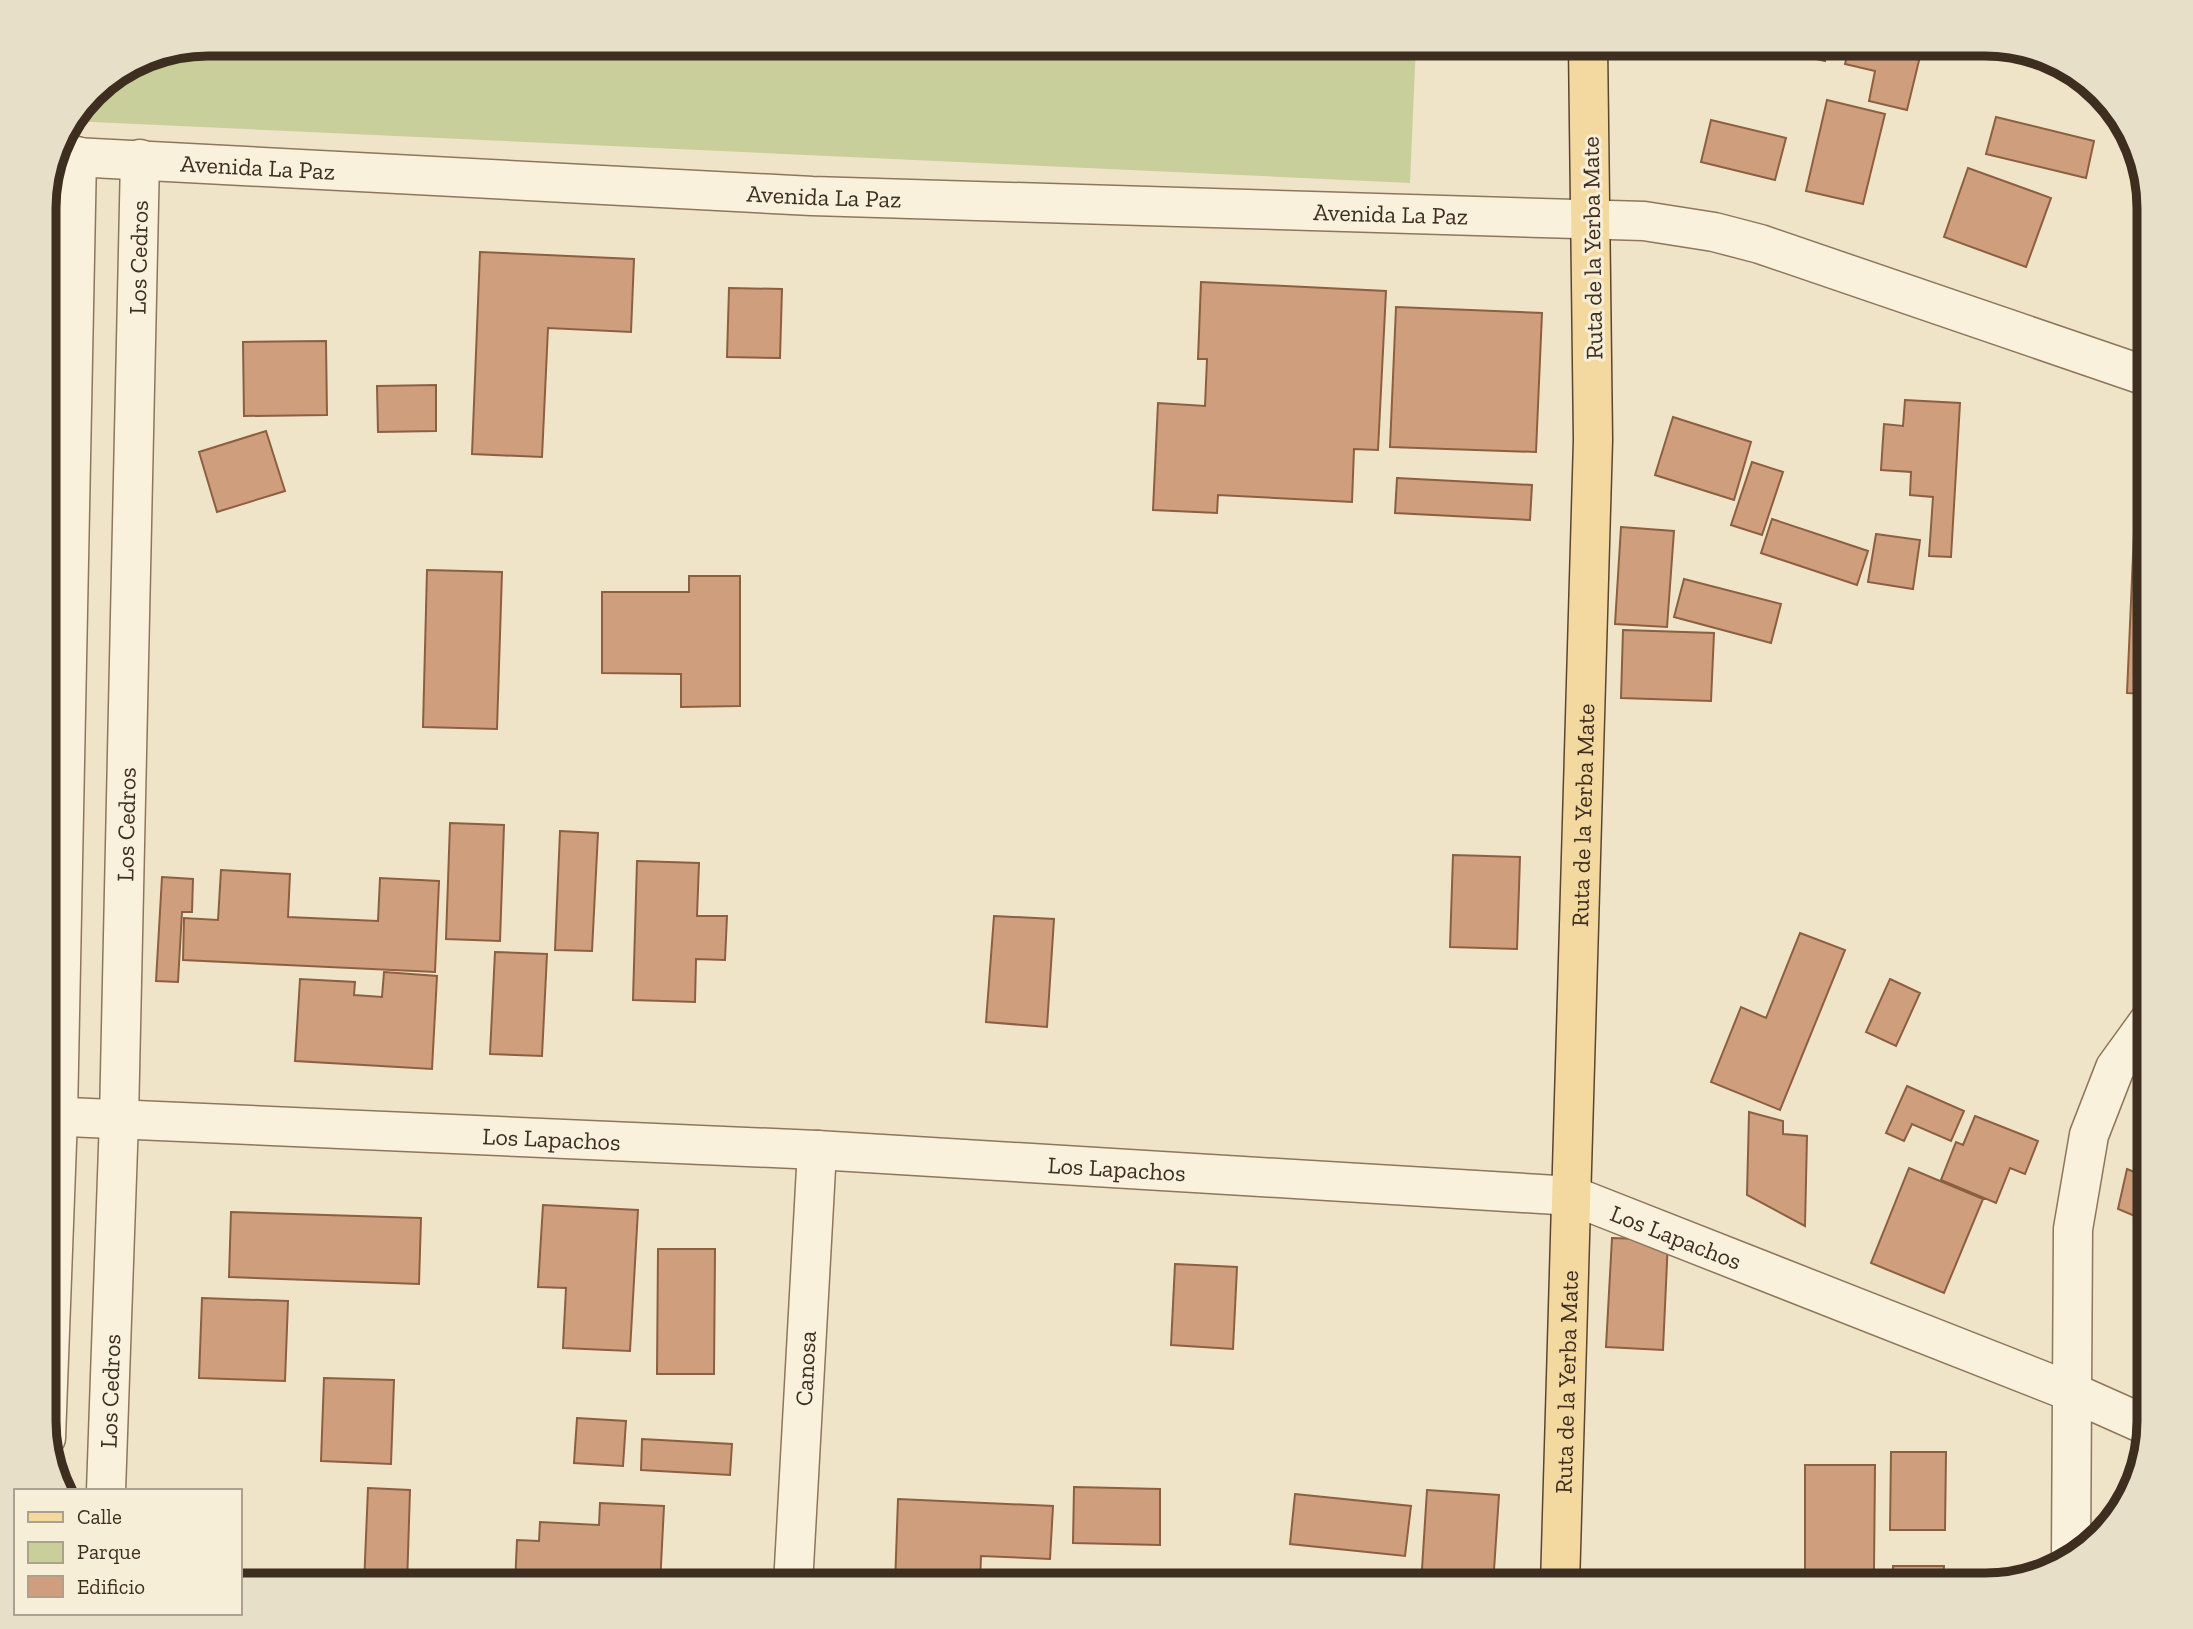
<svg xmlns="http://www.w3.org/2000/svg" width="2193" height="1629" font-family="'Zilla Slab',serif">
<rect width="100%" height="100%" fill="#f0e4c8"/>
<!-- green -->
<path fill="#c9cf9b" d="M 208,44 L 1416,44 L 1410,183 L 71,121 L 99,85 L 145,56 Z"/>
<!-- building -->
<path fill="#cf9f7d" stroke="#8d5f41" stroke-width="2" d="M 1802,44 L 1829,44 L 1825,61 L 1799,55 Z
M 1850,44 L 1923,44 L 1907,110 L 1869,101 L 1875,71 L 1845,64 Z
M 1827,100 L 1885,114 L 1863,204 L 1806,191 Z
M 1996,117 L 2094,141 L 2086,178 L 1986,154 Z
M 1711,120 L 1786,138 L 1775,180 L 1701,162 Z
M 1968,168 L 2051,198 L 2026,267 L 1944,237 Z
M 480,252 L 634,259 L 631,332 L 548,328 L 542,457 L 472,454 Z
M 1201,282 L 1386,291 L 1378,450 L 1354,449 L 1352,502 L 1218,495 L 1217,513 L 1153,510 L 1158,403 L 1205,406 L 1207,359 L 1198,359 Z
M 729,288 L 782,289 L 780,358 L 727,357 Z
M 1396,307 L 1542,313 L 1536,452 L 1390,447 Z
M 326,341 L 327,415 L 244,416 L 243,342 Z
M 436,385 L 436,431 L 378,432 L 377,386 Z
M 1905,400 L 1960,403 L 1951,557 L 1929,556 L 1933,497 L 1910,495 L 1911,472 L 1881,470 L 1884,424 L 1903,426 Z
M 1673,417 L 1751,442 L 1734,500 L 1655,475 Z
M 266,431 L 285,491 L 217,512 L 199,452 Z
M 1752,462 L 1783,472 L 1762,535 L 1731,525 Z
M 1397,478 L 1532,485 L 1530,520 L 1395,513 Z
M 2136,487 L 2149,488 L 2149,694 L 2127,693 Z
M 1772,519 L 1868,551 L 1857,585 L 1761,553 Z
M 1621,527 L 1674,531 L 1667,627 L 1615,624 Z
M 1876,534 L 1920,540 L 1913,589 L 1868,582 Z
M 427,570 L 502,572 L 497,729 L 423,727 Z
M 689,576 L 740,576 L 740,706 L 681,707 L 681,674 L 602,673 L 602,592 L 689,592 Z
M 1684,579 L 1781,604 L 1771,643 L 1674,617 Z
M 1623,630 L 1714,633 L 1711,701 L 1621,698 Z
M 450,823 L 504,825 L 500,941 L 446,939 Z
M 560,831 L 598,833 L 592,951 L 555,950 Z
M 1453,855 L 1520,857 L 1517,949 L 1450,947 Z
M 637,861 L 699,863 L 697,916 L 727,916 L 725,960 L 696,959 L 695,1002 L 633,1000 Z
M 221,870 L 290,874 L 288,917 L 378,921 L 380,878 L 439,881 L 435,972 L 183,960 L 184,918 L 218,920 Z
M 162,877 L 193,879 L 192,912 L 182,912 L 178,982 L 156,981 Z
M 994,916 L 1054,919 L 1047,1027 L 986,1022 Z
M 1800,933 L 1845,950 L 1780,1110 L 1711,1082 L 1741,1007 L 1766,1018 Z
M 495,952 L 547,954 L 542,1056 L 490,1054 Z
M 384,972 L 437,976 L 432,1069 L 295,1061 L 300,979 L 355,982 L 354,995 L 382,997 Z
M 1890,979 L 1920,993 L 1896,1046 L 1866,1032 Z
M 1907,1086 L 1964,1111 L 1951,1141 L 1912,1124 L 1904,1141 L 1886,1133 Z
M 1749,1112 L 1783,1121 L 1783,1134 L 1807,1136 L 1805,1226 L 1747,1195 Z
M 1975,1116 L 2038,1141 L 2025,1174 L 2010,1168 L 1996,1203 L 1941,1180 L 1956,1142 L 1963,1145 Z
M 1909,1168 L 1983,1199 L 1944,1293 L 1871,1263 Z
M 2127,1169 L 2149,1178 L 2149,1222 L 2118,1209 Z
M 543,1205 L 638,1210 L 630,1351 L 563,1348 L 566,1288 L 538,1287 Z
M 231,1212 L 421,1218 L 419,1284 L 229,1277 Z
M 1612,1238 L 1668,1240 L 1663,1350 L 1606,1347 Z
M 658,1249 L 715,1249 L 714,1374 L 657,1374 Z
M 1175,1264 L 1237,1267 L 1233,1349 L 1171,1345 Z
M 202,1298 L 288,1301 L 285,1381 L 199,1378 Z
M 2149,1298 L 2149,1344 L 2141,1343 Z
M 324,1378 L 394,1380 L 391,1464 L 321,1461 Z
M 577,1418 L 626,1421 L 623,1466 L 574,1463 Z
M 642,1439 L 732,1444 L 730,1475 L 641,1470 Z
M 1891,1452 L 1946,1452 L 1945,1530 L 1890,1530 Z
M 1805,1465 L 1875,1465 L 1874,1570 L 1805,1570 Z
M 1074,1487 L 1160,1489 L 1160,1545 L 1073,1543 Z
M 368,1488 L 410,1490 L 407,1585 L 364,1585 Z
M 1427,1490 L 1499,1495 L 1493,1585 L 1421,1585 Z
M 1295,1494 L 1411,1506 L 1405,1556 L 1290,1544 Z
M 898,1499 L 1053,1506 L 1050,1559 L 981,1556 L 980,1585 L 895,1585 Z
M 600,1503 L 664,1506 L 660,1585 L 515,1585 L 517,1540 L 539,1541 L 540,1522 L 599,1525 Z
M 2108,1508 L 2120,1508 L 2115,1521 L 2108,1527 Z
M 1893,1566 L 1944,1566 L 1943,1585 L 1893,1585 Z
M 1682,1572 L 1710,1585 L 1676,1585 Z"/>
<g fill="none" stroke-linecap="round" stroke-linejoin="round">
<!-- minor casing -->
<g stroke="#8d765c" stroke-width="41">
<g id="minor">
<path id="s1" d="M 55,156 L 812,196 L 1644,221 L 1714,232 L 1760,244 L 2149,377"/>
<path id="s2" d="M 44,1116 L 817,1150 L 1573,1196 L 2074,1393 L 2148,1426"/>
<path d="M 46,1438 L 58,1116 L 77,156"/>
<path id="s3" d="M 106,1491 L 119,1119 L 140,159"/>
<path d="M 2071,1558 L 2073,1229 L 2089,1135 L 2115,1068 L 2149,1021"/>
<path id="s4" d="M 793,1585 L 817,1150"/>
</g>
</g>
<!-- major casing -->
<g stroke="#5b4430" stroke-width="41">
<g id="major">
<path id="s5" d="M 1560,1585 L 1593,440 L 1588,44"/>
</g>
</g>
<!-- minor -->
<use href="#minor" stroke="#faf1dc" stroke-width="38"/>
<!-- major -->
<use href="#major" stroke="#f3d9a0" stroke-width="38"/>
</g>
<g text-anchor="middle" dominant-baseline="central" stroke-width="6" stroke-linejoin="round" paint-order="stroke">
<!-- street labels -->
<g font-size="24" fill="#3d2e20" stroke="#f7eed8">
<text stroke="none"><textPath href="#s1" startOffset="203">Avenida La Paz</textPath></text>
<text stroke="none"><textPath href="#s1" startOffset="770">Avenida La Paz</textPath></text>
<text stroke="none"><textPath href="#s1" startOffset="1337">Avenida La Paz</textPath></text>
<text transform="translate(1592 248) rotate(-91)">Ruta de la Yerba Mate</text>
<text stroke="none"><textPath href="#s3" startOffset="1234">Los Cedros</textPath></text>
<text stroke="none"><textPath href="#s5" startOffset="770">Ruta de la Yerba Mate</textPath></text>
<text stroke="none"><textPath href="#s3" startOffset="667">Los Cedros</textPath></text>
<text stroke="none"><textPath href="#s2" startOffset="508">Los Lapachos</textPath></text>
<text stroke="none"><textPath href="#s2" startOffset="1074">Los Lapachos</textPath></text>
<text stroke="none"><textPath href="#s2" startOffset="1642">Los Lapachos</textPath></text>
<text stroke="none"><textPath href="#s4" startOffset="217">Canosa</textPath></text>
<text stroke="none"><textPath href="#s5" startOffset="203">Ruta de la Yerba Mate</textPath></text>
<text stroke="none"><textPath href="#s3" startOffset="100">Los Cedros</textPath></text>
</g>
</g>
<!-- crop -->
<path d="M0 0H2193V1629H0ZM208 56H1985A152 152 0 0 1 2137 208V1421A152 152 0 0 1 1985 1573H208A152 152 0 0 1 56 1421V208A152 152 0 0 1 208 56Z" fill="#e8dfc9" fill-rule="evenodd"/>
<path fill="none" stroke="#3d2e20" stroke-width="9" d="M208 56H1985A152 152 0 0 1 2137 208V1421A152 152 0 0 1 1985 1573H208A152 152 0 0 1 56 1421V208A152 152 0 0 1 208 56Z"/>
<!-- legend -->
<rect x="14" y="1489" width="228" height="126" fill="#f7eed8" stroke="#ada18e" stroke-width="2"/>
<rect x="28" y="1512" width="35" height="10" fill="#f3d9a0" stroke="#ada18e" stroke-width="2"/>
<text x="77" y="1524" font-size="21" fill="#3d2e20">Calle</text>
<rect x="28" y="1542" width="35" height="21" fill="#c9cf9b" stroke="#ada18e" stroke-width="2"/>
<text x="77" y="1559" font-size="21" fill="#3d2e20">Parque</text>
<rect x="28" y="1576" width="35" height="21" fill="#cf9f7d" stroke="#ada18e" stroke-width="2"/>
<text x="77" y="1594" font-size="21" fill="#3d2e20">Edificio</text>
</svg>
